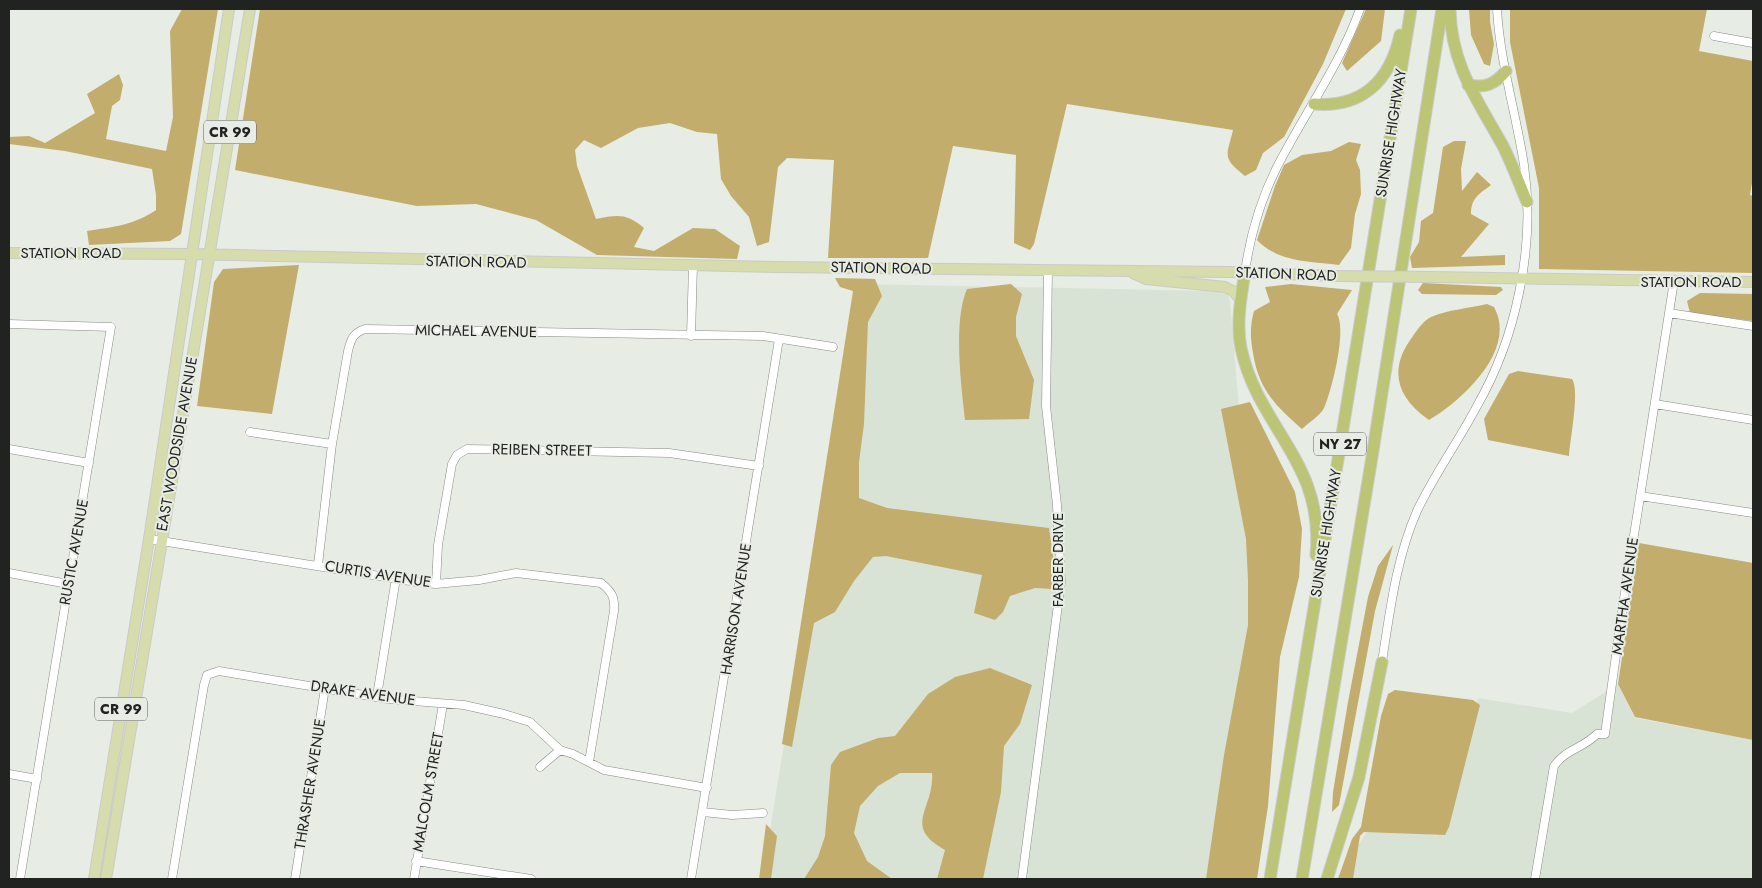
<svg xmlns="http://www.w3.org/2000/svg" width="1762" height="888" font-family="Jost,sans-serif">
<rect width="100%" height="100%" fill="#e7ece4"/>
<!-- built -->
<path fill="#d9e3d5" d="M 859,284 L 1213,291 L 1227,294 L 1230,301 L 1257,626 L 1213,879 L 762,879 Z
M 1618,684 L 1635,718 L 1753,740 L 1753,879 L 1336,879 L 1372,824 L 1437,836 L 1478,698 L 1572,713 Z"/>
<!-- forest -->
<path fill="#c2ad6c" d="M 182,9 L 218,9 L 181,234 L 170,241 L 89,245 L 87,231 C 113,227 134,225 156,210 L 156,195 L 152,169 L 65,151 L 9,144 L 9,137 L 29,136 L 45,143 L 95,113 L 87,94 L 119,74 L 123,85 L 120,100 L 112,106 L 106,139 L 166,151 L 173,117 L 170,31 Z
M 260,9 L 1346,9 L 1323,64 L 1284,137 L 1263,153 L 1256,170 L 1245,176 C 1221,157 1227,156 1233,130 L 1067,104 L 1034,244 L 1030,250 L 1014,243 L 1016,155 L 953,146 L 928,258 L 828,258 L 834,160 L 787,158 L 778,167 L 769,242 L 757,246 L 749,217 L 731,196 L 721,179 L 717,134 L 697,132 L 670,123 L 638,128 L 601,148 L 584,140 L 575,150 L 577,166 L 596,219 C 618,215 626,213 644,228 L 634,247 L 654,251 L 693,228 L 715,229 L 740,246 L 737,259 L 597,255 L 536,220 L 476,204 L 417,206 L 235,170 Z
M 1366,9 L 1385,9 L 1381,41 L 1347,71 L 1342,63 Z
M 1469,9 L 1490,9 L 1490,22 L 1494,44 L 1490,66 L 1484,64 L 1471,35 Z
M 1510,9 L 1707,9 L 1699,51 L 1753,61 L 1753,177 L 1750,195 L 1753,196 L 1753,273 L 1539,269 L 1539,188 L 1510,42 Z
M 1454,141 L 1466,141 L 1461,169 L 1462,191 L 1477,172 L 1491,185 C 1479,194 1471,198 1471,214 L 1489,224 L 1461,257 L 1505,255 L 1505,265 L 1412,268 L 1410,257 L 1419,242 L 1421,221 L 1433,213 L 1443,147 Z
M 1349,142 L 1361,144 L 1356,160 L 1360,170 L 1361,194 L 1355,214 L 1351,248 L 1339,265 C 1310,261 1279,263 1257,240 L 1275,186 L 1284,165 L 1302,155 L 1331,151 Z
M 299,265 L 272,414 L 197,406 L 214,282 L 223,269 Z
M 835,278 L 875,279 L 882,296 L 868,322 L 864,424 L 859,462 L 859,498 L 887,508 L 1049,528 L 1054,563 L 1053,589 L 1035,588 L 1010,596 L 1003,612 L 995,620 L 974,613 L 982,575 L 886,556 L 873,557 L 854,581 L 835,612 L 814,623 L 792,747 L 782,744 L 853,291 L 840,287 Z
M 1423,283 L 1501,287 L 1503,290 L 1496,295 L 1422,294 L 1418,290 Z
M 1011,284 L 1022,294 L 1016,317 L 1016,336 L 1034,380 L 1029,419 L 965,420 C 961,385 953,321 967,289 Z
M 1291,284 L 1352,290 L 1337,314 C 1347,330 1332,390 1324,408 C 1320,416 1308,423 1302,429 C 1275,405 1259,390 1253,353 C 1250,337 1250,326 1254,311 L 1270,302 L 1265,287 Z
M 1700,293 L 1753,294 L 1753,321 L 1690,313 L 1687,301 Z
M 1487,304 L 1494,307 C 1518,350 1461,401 1429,420 C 1396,397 1388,369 1413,336 C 1417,330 1424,320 1431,317 C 1448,310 1469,308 1487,304 Z
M 1518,371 L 1572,379 C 1580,390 1570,439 1569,456 L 1488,440 L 1484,419 L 1509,374 Z
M 1250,402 L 1295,492 L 1302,529 L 1299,577 L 1280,657 L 1268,806 L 1257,879 L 1206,879 L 1224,755 L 1248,625 L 1248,580 L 1246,539 L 1221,409 Z
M 1639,543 L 1753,563 L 1753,740 L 1635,717 L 1618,684 Z
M 1393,545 L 1375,611 L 1339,805 L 1332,812 L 1333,792 L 1348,702 L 1368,597 L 1378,566 Z
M 990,668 L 1032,685 L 1020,724 L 1004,746 L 1001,792 L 983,879 L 937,879 L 945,850 C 901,826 935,808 932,773 L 900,773 L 878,786 L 860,806 L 854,833 L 867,861 L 892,879 L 804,879 L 818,857 L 825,836 L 831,765 L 840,752 L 878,738 L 895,736 L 928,694 L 955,677 Z
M 1395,690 L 1473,700 L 1480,705 L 1449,827 L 1445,835 L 1364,832 L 1360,836 L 1353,879 L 1338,879 L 1352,839 L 1361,827 L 1381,716 L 1388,694 Z
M 766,824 L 777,836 L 771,879 L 759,879 Z"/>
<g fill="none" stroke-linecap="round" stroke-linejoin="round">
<!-- minor casing -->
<g stroke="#868b84" stroke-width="9">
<path id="minor" d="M 1714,36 L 1753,43
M 1245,272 C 1250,236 1261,199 1277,167 C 1304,114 1340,65 1360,9
M 1669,313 L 1753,326
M 9,324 L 111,327 L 20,879
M 691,336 L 693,265
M 1655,404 L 1753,420
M 250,432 L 332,444
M 9,449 L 89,463
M 1640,496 L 1753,513
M 149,539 L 416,582 L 436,584 L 479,580 L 516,573 L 601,583 C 612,592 615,597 614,611 L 589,762
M 318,565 L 332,444 L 348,351 C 351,339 353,333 365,329 L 763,336 L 833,347
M 9,573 L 68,584
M 436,584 L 438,545 L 452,464 L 457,455 L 467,449 L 669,453 L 759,466
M 1382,662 C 1390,611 1396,559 1417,511 C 1434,475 1458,442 1477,406 C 1497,371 1511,333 1519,293 C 1528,251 1530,207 1524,165 C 1516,113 1500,62 1497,9
M 377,696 L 396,578
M 540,767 L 560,750
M 9,774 L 37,779
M 703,812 L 732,815 L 763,813
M 416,861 L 531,879
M 172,879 L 204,685 L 207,675 L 219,671 L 388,699 L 464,705 L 504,714 L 530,722 L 560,750 L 573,754 L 604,770 L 707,788
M 295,879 L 325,688
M 414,879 L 443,704
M 691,879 L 779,339
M 1022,879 L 1061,582 L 1057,505 L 1046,406 L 1048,270
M 1535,879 L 1554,766 C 1566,749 1582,749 1597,734 L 1605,734 L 1623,605 L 1674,281"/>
</g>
<!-- major casing -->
<g stroke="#cacaca" stroke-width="12">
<path id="major" d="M 9,253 L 190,254 L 777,267 L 1230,272 L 1337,276
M 1133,273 L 1146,279 L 1225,287 L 1233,291 L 1241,300
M 1431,277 L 1753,282
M 94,879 L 149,539 L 229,9
M 106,879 C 153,589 203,299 250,9"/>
</g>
<!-- highway casing -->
<g stroke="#cacaca" stroke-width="13">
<path id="highway" d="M 1450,9 C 1451,65 1477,99 1503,146 C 1512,164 1519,183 1527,202
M 1468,85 C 1485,88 1494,85 1506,71
M 1314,104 C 1362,108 1390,81 1400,35
M 1245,272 C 1241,296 1236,324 1241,348 C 1258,428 1325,462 1316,555
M 1270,879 L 1411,9
M 1302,879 L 1372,457 L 1442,9
M 1327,879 L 1359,777 L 1382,662"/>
</g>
<!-- minor -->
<use href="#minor" stroke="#fff" stroke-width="8"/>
<!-- major -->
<use href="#major" stroke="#d7dcac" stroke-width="10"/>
<!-- highway -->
<use href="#highway" stroke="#bcc575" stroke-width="11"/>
<!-- major-bridge casing -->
<g stroke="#cacaca" stroke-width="12" stroke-linecap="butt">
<path id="major-bridge" d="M 1337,276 L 1431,277"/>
</g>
<!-- major-bridge -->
<use href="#major-bridge" stroke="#d7dcac" stroke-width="10"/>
</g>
<g text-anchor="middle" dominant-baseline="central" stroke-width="4" stroke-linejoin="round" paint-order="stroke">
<!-- shield labels -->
<g fill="#e7ece4" stroke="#5c5f5c" stroke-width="1">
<rect x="204" y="120.5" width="52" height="23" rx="4"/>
<rect x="1314" y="432.5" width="52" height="23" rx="4"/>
<rect x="95" y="697.5" width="52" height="23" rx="4"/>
</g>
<g font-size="14" font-weight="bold" fill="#212321">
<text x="230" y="132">CR 99</text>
<text x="1340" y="444">NY 27</text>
<text x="121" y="709">CR 99</text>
</g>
<!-- street labels -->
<g font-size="15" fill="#212321" stroke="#e7ece4">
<text transform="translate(1391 133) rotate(-81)">SUNRISE HIGHWAY</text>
<text x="71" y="253">STATION ROAD</text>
<text transform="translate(476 262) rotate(1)">STATION ROAD</text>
<text transform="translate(881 268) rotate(1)">STATION ROAD</text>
<text transform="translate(1286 274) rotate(2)">STATION ROAD</text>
<text x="1691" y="282">STATION ROAD</text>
<text transform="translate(476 331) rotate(1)">MICHAEL AVENUE</text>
<text transform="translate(177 444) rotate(-80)">EAST WOODSIDE AVENUE</text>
<text transform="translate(542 450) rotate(1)">REIBEN STREET</text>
<text transform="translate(1326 533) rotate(-81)">SUNRISE HIGHWAY</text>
<text transform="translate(74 552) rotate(-80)">RUSTIC AVENUE</text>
<text transform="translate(1058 560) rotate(-90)">FARBER DRIVE</text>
<text transform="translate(378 574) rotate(9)">CURTIS AVENUE</text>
<text transform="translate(1625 596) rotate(-82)">MARTHA AVENUE</text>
<text transform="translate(736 609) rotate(-81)">HARRISON AVENUE</text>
<text transform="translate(363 693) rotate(8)">DRAKE AVENUE</text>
<text transform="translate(310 784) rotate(-81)">THRASHER AVENUE</text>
<text transform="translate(428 792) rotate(-80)">MALCOLM STREET</text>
</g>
</g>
<!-- border -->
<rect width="1762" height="888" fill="none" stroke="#212321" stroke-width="20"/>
</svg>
